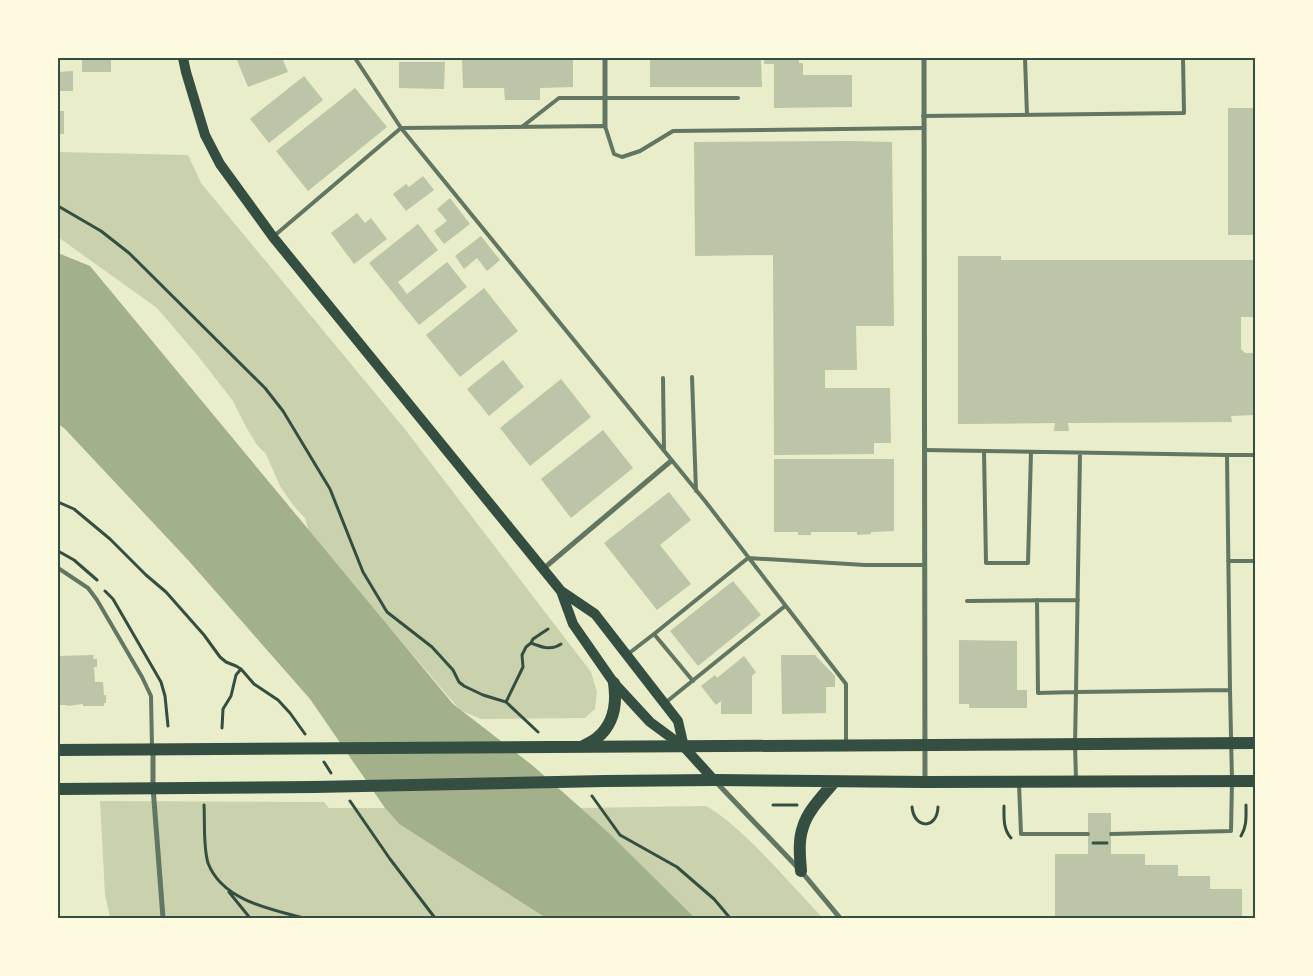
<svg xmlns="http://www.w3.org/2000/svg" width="1313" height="976" font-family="Barlow,sans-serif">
<rect width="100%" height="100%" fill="#e9edc9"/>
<!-- green -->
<path fill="#cad2ad" d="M 58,152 L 188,155 L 201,183 L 404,428 L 591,672 L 597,692 L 595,709 L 585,718 L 481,719 L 460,710 L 389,627 L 316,556 L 305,518 L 293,505 L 280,486 L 266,454 L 257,445 L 246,427 L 233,401 L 198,356 L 157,308 L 58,237 Z
M 100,801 L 324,802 L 329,808 L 385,808 L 399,824 L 546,918 L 110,918 L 105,894 Z
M 706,806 C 722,815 735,827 749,840 C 775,865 798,892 823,918 L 695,918 L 608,832 L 580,808 Z"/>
<!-- water -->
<path fill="#a3b18a" d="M 58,253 L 90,266 L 453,704 L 532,765 L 608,832 L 695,918 L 546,918 L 399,824 L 385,808 L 310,699 L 188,560 L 64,428 L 58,424 Z"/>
<!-- building -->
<path fill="#bcc5a7" d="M 82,58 L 111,58 L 111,72 L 82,72 Z
M 236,58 L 282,58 L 288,72 L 248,87 Z
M 462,58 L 573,58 L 573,87 L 540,88 L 540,100 L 505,100 L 504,88 L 463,88 Z
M 650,58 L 761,58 L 762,87 L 650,87 Z
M 764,58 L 799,58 L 799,63 L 803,63 L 803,75 L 852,75 L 852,107 L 774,108 L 774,64 L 764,64 Z
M 399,62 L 445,62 L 444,89 L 399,88 Z
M 73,71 L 73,91 L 58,91 L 58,72 Z
M 304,76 L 323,100 L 269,143 L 250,119 Z
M 355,88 L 387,127 L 308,191 L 276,151 Z
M 1228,108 L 1256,108 L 1256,235 L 1228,235 Z
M 58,111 L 64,111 L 64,134 L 58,134 Z
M 851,141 L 892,142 L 894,326 L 856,326 L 857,370 L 825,370 L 825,388 L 890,388 L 891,443 L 874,443 L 874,454 L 774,455 L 773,255 L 695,256 L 694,142 Z
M 423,176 L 434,190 L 406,211 L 393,194 L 406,184 L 409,187 Z
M 450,198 L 470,224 L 444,244 L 434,231 L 447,221 L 437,209 Z
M 357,213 L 365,223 L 371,218 L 387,239 L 354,264 L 331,233 Z
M 418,224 L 438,250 L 398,282 L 407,294 L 447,262 L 467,287 L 419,325 L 369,263 Z
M 481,236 L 500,260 L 487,271 L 477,258 L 464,269 L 455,256 Z
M 958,256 L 1001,256 L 1001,260 L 1256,260 L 1256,317 L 1241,317 L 1241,349 L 1245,353 L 1256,353 L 1256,415 L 1231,416 L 1232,422 L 1068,423 L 1069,431 L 1054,431 L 1055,423 L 958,424 Z
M 484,288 L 518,331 L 460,377 L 426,335 Z
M 503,360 L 524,387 L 489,416 L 467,389 Z
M 561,379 L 591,417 L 530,466 L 500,428 Z
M 603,430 L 633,468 L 571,518 L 541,479 Z
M 774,459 L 894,459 L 894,531 L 871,532 L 871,534 L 857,535 L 857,532 L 811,532 L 811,535 L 798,535 L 798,532 L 774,532 Z
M 669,492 L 691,520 L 660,545 L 691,584 L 657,610 L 604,543 Z
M 733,581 L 761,615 L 698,666 L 670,631 Z
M 959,640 L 1017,641 L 1017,690 L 1027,690 L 1027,708 L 969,708 L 969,704 L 959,704 Z
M 94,655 L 93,659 L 97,659 L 97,667 L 94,667 L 95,682 L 103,682 L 104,695 L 106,695 L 106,703 L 104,703 L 104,706 L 83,706 L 83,704 L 67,706 L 67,705 L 58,705 L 58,656 Z
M 781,655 L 815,655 L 835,676 L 835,687 L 826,687 L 826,713 L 782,714 Z
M 744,656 L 756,672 L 752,676 L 752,714 L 721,714 L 721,701 L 716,705 L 701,686 L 715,675 L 717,678 Z
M 1088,813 L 1111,813 L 1111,854 L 1145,854 L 1145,865 L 1178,865 L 1178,876 L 1210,876 L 1210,889 L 1242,889 L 1242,918 L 1055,918 L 1055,854 L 1088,854 Z"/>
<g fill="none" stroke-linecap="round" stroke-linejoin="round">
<!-- path -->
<path stroke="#344e41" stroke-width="3" d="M 58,206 L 101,231 L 129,253 L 265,388 L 283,411 L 330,489 L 363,572 L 387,612 L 432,647 L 453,670 L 459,682 L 464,686 L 483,695 L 506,702 L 538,732
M 58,502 L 74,509 L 110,539 L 146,575 L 166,592 L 204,635 L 220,657 L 226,662 L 236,666 L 241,669 L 254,684 L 278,700 L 290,713 L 305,734
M 58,551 L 74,560 L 97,580
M 105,591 L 113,599 L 161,682 L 165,696 L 168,726
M 548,629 L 533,639 L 531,643 C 541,647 551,651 561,644
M 506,702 L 523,667 L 522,655 L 526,647 L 531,643
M 222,728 L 223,709 L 231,696 L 236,675 L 241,669
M 324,762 L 331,773
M 592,796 L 620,835 L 677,867 L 714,899 L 730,918
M 350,801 L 390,859 L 435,918
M 204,805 C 205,823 203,846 208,863 C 222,900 269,909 304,918
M 773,805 L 797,805
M 1004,806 C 1004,818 1003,829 1011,838
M 912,807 C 914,829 937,830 938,807
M 1241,836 C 1247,826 1246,817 1246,805
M 1093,843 L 1107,843
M 229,892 L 250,918"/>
<!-- service -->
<path stroke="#617663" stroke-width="4" d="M 355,58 L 401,128 L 705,501 L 846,684 L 846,743
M 1025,58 L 1027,115
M 923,116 L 1184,113 L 1183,58
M 523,126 L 559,98 L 738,98
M 274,236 L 401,128 L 605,126 L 614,154 L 622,157 L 640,151 L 673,131 L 923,128
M 692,377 L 696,491
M 663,378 L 664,451
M 924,450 L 1227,455 L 1230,690
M 984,451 L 986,563 L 1028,563 L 1031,452
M 1080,453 L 1076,692 L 1230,690 L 1232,781 L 1231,831 L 1111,834
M 1227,455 L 1256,455
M 1228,561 L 1256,561
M 58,568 L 88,588 L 97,600 L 142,677 L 151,696 L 152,747
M 1037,600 L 1038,693 L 1076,692 L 1075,744 L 1076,779
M 967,601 L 1078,600
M 628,654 L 654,634
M 693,681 L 654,634 L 748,558 L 865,565 L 924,565
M 665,703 L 785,606
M 1019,784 L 1021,834 L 1088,834"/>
<!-- minor -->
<path stroke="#617663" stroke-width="5" d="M 924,58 L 925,782
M 605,126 L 605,58
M 543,569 L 671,461
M 153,749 L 153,787 L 163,918
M 716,782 L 801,871 L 840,918"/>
<!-- secondary -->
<path stroke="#344e41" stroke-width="10" d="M 183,58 L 186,72 L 205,135 L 220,164 L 273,237 L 561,591 L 595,614 L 678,721 L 684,747
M 561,591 L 573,624 L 614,683 L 650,722 L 684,747 L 714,780"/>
<!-- primary -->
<path stroke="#344e41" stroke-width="12" d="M 583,746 C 587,744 593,741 597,738 C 614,724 617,703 614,683
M 58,750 L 1256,743
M 58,789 L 314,787 L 605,781 L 714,780 L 925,782 L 1256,781
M 801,871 C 800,857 798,841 803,827 C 808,810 823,796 834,782"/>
</g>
<!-- border -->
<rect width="1313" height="976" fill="none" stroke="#fefae0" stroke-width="118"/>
<rect x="59" y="59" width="1195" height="858" fill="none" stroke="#344e41" stroke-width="2"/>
</svg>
